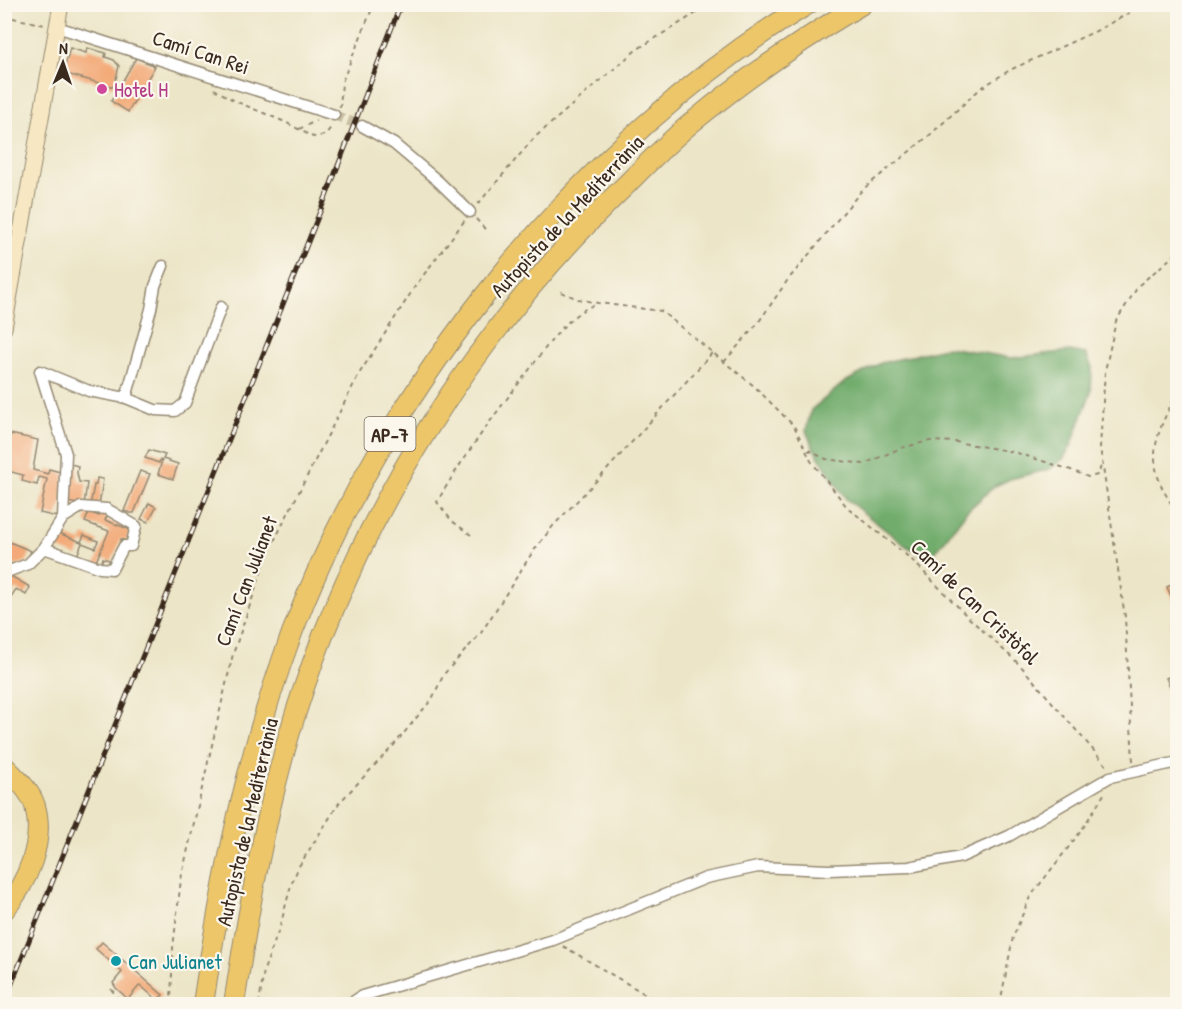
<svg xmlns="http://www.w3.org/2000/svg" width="1182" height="1009" font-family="'Patrick Hand',sans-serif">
<rect width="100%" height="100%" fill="#fbf7ec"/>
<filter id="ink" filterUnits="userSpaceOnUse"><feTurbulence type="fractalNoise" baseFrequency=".0167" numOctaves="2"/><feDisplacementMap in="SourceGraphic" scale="12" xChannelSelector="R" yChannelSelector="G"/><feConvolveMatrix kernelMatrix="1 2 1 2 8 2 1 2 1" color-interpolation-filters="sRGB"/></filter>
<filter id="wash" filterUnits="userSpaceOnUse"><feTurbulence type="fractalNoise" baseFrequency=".008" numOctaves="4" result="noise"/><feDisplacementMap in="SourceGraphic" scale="24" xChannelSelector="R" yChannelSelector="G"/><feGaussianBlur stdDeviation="1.35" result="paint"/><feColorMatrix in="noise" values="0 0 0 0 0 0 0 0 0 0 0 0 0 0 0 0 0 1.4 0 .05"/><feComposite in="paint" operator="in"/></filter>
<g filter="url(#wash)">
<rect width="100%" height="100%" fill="#ece5c7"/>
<!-- forest -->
<path fill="#71ac6c" stroke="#566b45" stroke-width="1.5" d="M 948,347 L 1011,358 L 1070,351 L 1086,354 L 1092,368 L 1091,392 L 1071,446 L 1063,459 L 1050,469 L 1010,479 L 995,486 L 967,511 L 934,554 L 927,557 L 906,546 L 846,499 L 815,451 L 806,431 L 811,410 L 845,382 L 881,363 Z"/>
<g id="blocks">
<!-- building -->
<path fill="#f3aa78" d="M 70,48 L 86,53 L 87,48 L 106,53 L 105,57 L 114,60 L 119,66 L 114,87 L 63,73 Z
M 136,58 L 155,66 L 128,112 L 111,101 Z
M 10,434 L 38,440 L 33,470 L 48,474 L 49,469 L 64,473 L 62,502 L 57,517 L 40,513 L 47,479 L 39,477 L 37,485 L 22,481 L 23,475 L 4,470 Z
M 149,450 L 165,455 L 163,459 L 178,464 L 173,479 L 158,474 L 162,461 L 160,460 L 159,463 L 145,458 Z
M 71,464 L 78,466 L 77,473 L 79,482 L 87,483 L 84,505 L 67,502 Z
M 140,471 L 150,474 L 134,513 L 130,513 L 124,511 Z
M 97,478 L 103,479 L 99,506 L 90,506 L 94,485 L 96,485 Z
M 149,503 L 156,507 L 148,522 L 141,519 Z
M 89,512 L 99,516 L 101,512 L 108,514 L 105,520 L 131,530 L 126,541 L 121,539 L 112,561 L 103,558 L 100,567 L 95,564 L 109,531 L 85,522 Z
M 56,532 L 81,542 L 84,535 L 98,541 L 95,548 L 82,543 L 77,556 L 51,546 Z
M 5,540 L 31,551 L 27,561 L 17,566 L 5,561 Z
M 9,575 L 30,587 L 26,595 L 16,589 L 4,608 L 4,577 Z
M 1178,582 L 1178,602 L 1174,603 L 1167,587 Z
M 1178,621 L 1178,642 L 1170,624 Z
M 1178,673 L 1178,696 L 1175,697 L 1166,678 Z
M 102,942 L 163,995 L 157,1000 L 140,985 L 128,999 L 116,988 L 113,983 L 122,972 L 96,949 Z"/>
</g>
</g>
<g filter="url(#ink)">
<use href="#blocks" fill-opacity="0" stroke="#948872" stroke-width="1.5"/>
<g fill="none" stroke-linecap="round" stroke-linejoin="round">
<!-- street-tunnel -->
<path stroke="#c9c0a5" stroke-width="10" stroke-dasharray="10 5" stroke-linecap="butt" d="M 334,115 L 362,126"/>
<!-- street casing -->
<g stroke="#948872" stroke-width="13">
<path id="street" d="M 57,27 L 334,115
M 362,126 L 394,144 L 438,181 L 470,212
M 126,398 L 155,410 L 175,411 L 185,403 L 221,307
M 63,518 L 66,454 L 40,371 L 89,391 L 126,398 L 151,309 L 155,286 L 163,266
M 4,573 L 28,564 L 44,548 L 63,518 L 81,507 L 107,509 L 136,526 L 131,546 L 124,546 L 112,569 L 100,568 L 44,548
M 350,1004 L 362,996 L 553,940 L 706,878 L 758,867 L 829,870 L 909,867 L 961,857 L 1009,836 L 1110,777 L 1178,762"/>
</g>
<!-- secondary casing -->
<g stroke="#948872" stroke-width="17">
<path id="secondary" d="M 4,328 L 61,4"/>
</g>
<!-- highway casing -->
<g stroke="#948872" stroke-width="22">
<path id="highway" d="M 4,766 C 16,778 30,790 35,806 C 45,841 27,884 4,910
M 203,1004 C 222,878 247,753 292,633 C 385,385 580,142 808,4
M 234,1004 C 249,907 266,809 295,715 C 358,514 476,329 628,183 C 650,161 671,139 695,120 C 747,77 805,38 862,4"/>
</g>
<!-- path -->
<path stroke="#948872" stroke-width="2" stroke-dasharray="4.5 4.5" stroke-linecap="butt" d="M 4,16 L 45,25
M 214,89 L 235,101 L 285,122 L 313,137 L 325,135 L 333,125
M 340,108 L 342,82 L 374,4
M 299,129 L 316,121
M 478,204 L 534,138 L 636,50 L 711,4
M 476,219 L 488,232
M 561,292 L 578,299 L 598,303 L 661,311 L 754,386 L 794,426 L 811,461 L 847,507 L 911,559 L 969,618 L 1020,665 L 1107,766
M 724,362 L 758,323 L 787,281 L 862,190 L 931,134 L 981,88 L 1010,70 L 1096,31 L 1129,13 L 1140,4
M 1178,391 C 1153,439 1142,465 1178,513
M 808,450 L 826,459 L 864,464 L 901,448 L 929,441 L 956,442 L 1014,452 L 1071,470 L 1088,477 L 1098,475 L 1101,466
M 471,535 L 452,521 L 437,502 C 463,457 494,415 526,374 C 544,351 568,312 597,304
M 1133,761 L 1125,617 L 1100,447 L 1105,371 L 1116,321 L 1139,285 L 1178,252
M 563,946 L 662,1004
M 111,989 L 123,1004
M 169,1004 L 171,1000 L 173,948 L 181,879 L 233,654 L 268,553 L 359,374 L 416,285 L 465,220
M 259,1004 L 264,970 L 280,927 L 291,885 L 299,866 L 339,803 L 394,745 L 432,699 L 444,674 L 481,633 L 532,553 L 553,526 L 604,473 L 712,353
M 1000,1004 L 1013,937 L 1030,897 L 1081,831 L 1106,791"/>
<!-- street -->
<use href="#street" stroke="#fff" stroke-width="10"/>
<!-- secondary -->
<use href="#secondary" stroke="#f7e8c3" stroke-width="15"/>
<!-- highway -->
<use href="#highway" stroke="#ecc669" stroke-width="20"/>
<!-- rail casing -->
<g stroke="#3b2a1e" stroke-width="5">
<path id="rail" d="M 4,1003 L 329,189 L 401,4"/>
</g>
<!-- rail -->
<use href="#rail" stroke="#fbf7ec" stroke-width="3" stroke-dasharray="9" stroke-linecap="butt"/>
</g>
</g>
<!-- markers -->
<circle fill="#d1479c" stroke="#fbf7ec" stroke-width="2" cx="102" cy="89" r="6"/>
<circle fill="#0f9aa8" stroke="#fbf7ec" stroke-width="2" cx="116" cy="961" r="6"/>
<g text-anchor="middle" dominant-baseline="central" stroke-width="4.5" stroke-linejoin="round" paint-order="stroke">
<!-- shield labels -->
<rect fill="#fbf7ec" stroke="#75685c" stroke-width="1.5" x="364.5" y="417" width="51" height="34" rx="4.5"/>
<g font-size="20" font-weight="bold" fill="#3b2a1e">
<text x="390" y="434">AP-7</text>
</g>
<!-- street labels -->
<g font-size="21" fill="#3b2a1e" stroke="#fbf7ec">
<text transform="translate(201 52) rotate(18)">Camí Can Rei</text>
<text transform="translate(567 216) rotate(-47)">Autopista de la Mediterrània</text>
<text transform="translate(246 581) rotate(-69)">Camí Can Julianet</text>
<text transform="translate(975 602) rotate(44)">Camí de Can Cristòfol</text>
<text transform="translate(247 822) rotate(-77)">Autopista de la Mediterrània</text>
</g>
<!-- hotel labels -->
<g font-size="21" fill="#b23c85" stroke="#fbf7ec" text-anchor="start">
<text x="114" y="89">Hotel H</text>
</g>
<!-- culture labels -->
<g font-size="21" fill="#0d838f" stroke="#fbf7ec" text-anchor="start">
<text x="128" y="961">Can Julianet</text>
</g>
</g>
<!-- margin -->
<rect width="1182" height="1009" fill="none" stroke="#fbf7ec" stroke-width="24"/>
<!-- north arrow -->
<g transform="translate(63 63) rotate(2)" stroke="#fbf7ec" stroke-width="4.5" paint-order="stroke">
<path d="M0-4.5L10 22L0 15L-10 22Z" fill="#3b2a1e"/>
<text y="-9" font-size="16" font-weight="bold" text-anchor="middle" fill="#3b2a1e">N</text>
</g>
</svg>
